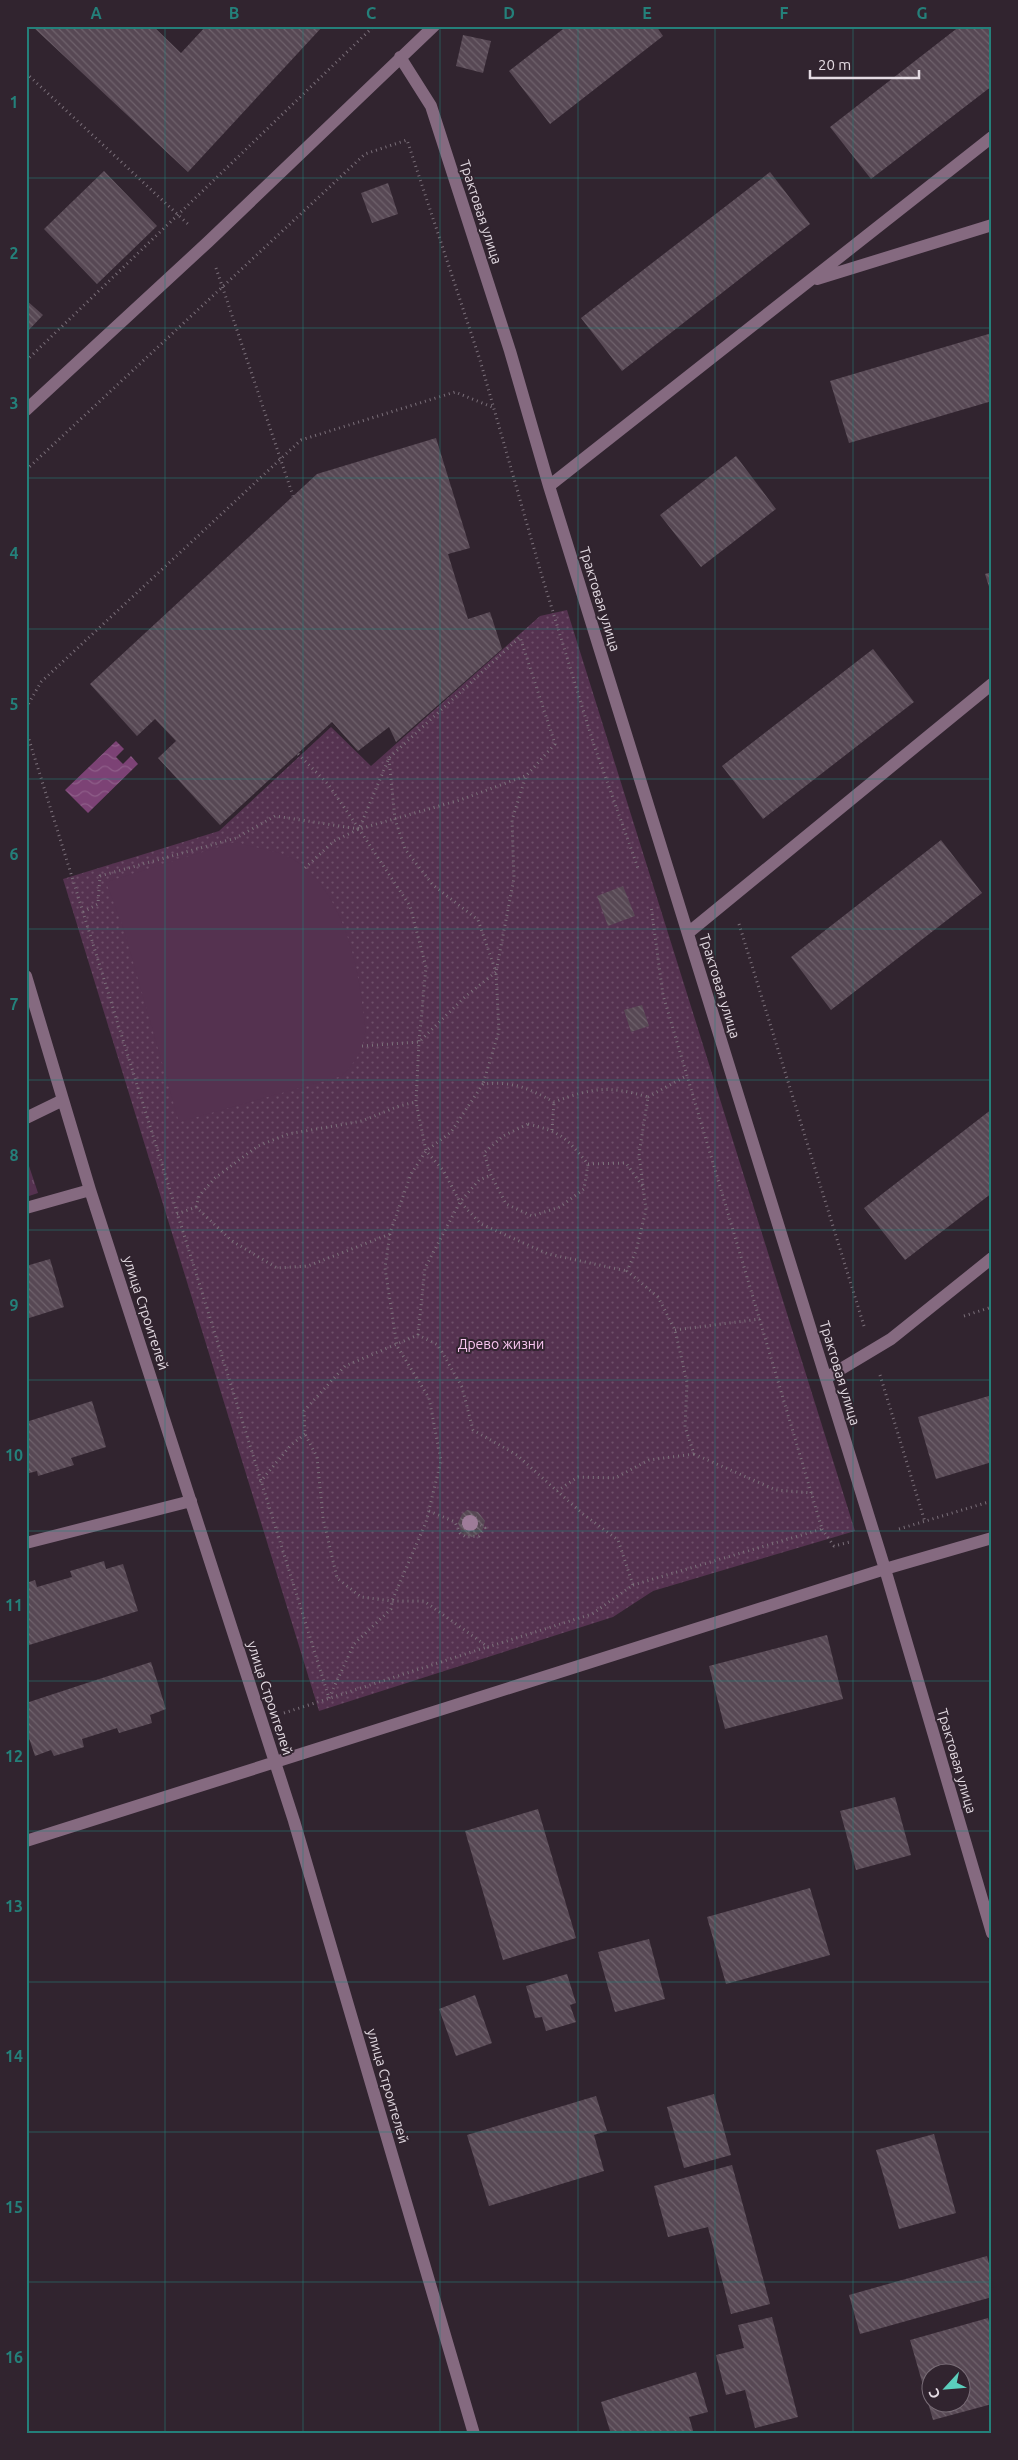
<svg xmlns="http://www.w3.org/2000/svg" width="1018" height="2460" font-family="Ubuntu,sans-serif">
<defs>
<pattern id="grass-tufts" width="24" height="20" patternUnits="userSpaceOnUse" patternTransform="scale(1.25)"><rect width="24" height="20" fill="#553250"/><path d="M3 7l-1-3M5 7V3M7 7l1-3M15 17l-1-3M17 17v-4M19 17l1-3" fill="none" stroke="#6d4f69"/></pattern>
<pattern id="park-dots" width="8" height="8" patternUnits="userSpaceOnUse" patternTransform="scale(1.25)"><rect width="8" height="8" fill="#553250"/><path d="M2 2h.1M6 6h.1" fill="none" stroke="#6d4f69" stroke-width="1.8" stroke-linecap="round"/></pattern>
<pattern id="water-waves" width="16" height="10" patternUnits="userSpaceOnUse" patternTransform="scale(1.25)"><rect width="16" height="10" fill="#7c4275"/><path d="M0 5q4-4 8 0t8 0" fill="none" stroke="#8e5d88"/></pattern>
<pattern id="building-back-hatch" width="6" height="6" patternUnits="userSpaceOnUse" patternTransform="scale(1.25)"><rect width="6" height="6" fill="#574854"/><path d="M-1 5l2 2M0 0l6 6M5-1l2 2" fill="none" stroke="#6f626c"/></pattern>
</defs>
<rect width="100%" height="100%" fill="#31242f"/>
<!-- grass -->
<path fill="url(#grass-tufts)" d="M 26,1157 L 38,1193 L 26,1197 Z"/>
<!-- park -->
<path fill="url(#park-dots)" d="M 567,610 L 855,1531 L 653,1591 L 613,1617 L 319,1711 L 63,879 L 219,831 L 331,727 L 371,766 L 540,616 Z"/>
<!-- pitch -->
<path fill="#553250" d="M 235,842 C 251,847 280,851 293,859 C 339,888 356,953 362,1003 C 363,1013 366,1024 365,1033 C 363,1052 354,1063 342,1076 L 179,1122 L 124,930 L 106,882 Z"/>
<!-- water -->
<path fill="url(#water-waves)" d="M 116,741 L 124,749 L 116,757 L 123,764 L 131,756 L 138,764 L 88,813 L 65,790 Z"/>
<!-- building -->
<path fill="url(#building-back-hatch)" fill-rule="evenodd" d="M 32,26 L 153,26 L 181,53 L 206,26 L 323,26 L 188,172 Z
M 567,26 L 656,26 L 663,36 L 550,124 L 509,71 Z
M 960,26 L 992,26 L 992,86 L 871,179 L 830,127 Z
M 463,35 L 491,41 L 483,73 L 456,66 Z
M 104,171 L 157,226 L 97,284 L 44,229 Z
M 770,172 L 810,224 L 622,371 L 581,318 Z
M 388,183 L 398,214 L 372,223 L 361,193 Z
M 26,300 L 43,315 L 26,333 Z
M 992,333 L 992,401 L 849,443 L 830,381 Z
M 436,438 L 470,548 L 448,554 L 468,619 L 490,612 L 502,649 L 396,742 L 389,727 L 358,751 L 332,722 L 220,825 L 158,758 L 176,741 L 155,719 L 137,736 L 90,684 L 317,474 Z
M 736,456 L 776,509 L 701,567 L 660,515 Z
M 992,572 L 992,593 L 991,593 L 985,574 Z
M 873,649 L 914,702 L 763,819 L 722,766 Z
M 941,840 L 982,893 L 831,1010 L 791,957 Z
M 623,886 L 635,916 L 608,926 L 597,896 Z
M 642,1005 L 649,1026 L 631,1032 L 624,1010 Z
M 992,1109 L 992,1193 L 905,1260 L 864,1208 Z
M 50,1259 L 64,1307 L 26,1319 L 26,1266 Z
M 992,1395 L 992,1462 L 936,1479 L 918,1417 Z
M 92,1401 L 106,1447 L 71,1458 L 74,1465 L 38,1476 L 37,1471 L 26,1474 L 26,1422 Z
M 467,1510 L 478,1512 L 485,1521 L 482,1532 L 472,1537 L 462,1534 L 458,1523 L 462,1514 Z
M 104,1561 L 106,1569 L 123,1564 L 138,1611 L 26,1646 L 26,1583 L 35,1580 L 37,1587 L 72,1577 L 70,1571 Z
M 827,1635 L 843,1699 L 725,1729 L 709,1666 Z
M 151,1662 L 166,1709 L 150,1715 L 152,1723 L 119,1733 L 117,1728 L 82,1739 L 84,1747 L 54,1756 L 51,1750 L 35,1756 L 26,1729 L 26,1703 Z
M 895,1797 L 911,1855 L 856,1870 L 840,1811 Z
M 538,1809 L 576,1938 L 503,1960 L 465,1831 Z
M 810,1888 L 830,1955 L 726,1984 L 707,1917 Z
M 649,1939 L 665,1999 L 615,2012 L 598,1952 Z
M 567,1974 L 576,2003 L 570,2005 L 576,2022 L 546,2031 L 542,2017 L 535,2018 L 526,1986 Z
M 475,1995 L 492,2043 L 456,2056 L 439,2009 Z
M 714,2094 L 731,2155 L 684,2168 L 667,2107 Z
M 596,2096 L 607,2131 L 594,2135 L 604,2171 L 489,2206 L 467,2135 Z
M 934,2134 L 956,2213 L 899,2229 L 876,2150 Z
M 732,2165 L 770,2304 L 731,2314 L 708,2227 L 668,2237 L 654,2186 Z
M 987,2256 L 992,2275 L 992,2297 L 860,2334 L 849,2295 Z
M 772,2317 L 798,2417 L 755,2428 L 745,2390 L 726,2395 L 716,2355 L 744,2348 L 738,2325 Z
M 988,2318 L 992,2332 L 992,2404 L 933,2420 L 910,2340 ZM 930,2372 L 960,2372 L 960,2402 L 930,2402 Z
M 696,2372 L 708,2412 L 689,2417 L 694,2434 L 611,2434 L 601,2402 Z"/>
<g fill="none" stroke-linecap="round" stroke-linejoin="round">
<!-- path -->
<path stroke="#7b707a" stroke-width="3" stroke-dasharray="1 4" stroke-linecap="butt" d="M 26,73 L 190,226
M 216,268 L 293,496
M 26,361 L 374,26
M 26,470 L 365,154 L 407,140 L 480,360 L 541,573 L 593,742 L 639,871
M 26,708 L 41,682 L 301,440 L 455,392 L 492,407
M 26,730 L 329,1698
M 298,754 L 328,784 L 359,829 L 389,758 L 520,637 L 555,744 L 526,776 L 512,820 L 514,878 L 496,972 L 499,1031 L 483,1084
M 305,868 L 334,841 L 359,829 L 460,800 L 525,776
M 83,912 L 98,904 L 100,876 L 236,838 L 275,816 L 359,829 L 410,906 L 426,967 L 419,1042 L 416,1102 L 426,1151 L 443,1170 L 460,1202 L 481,1224 L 548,1254 L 627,1271
M 739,924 L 864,1326
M 362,1046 L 419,1042 L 466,996 L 496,972 L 478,920 L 433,885 L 405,849 L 395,819 L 389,758
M 648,1097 L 686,1076
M 528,1124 C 562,1132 566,1138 588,1164 L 584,1189 L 560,1207 L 532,1216 L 506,1204 L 491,1175 L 484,1153 L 503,1136 Z
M 552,1130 L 554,1102
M 588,1164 L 626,1163 L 643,1187
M 196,1207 L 199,1196 L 215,1178 L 258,1146 L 288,1134 L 362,1121 L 399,1106 L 416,1102
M 177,1214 L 196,1207 L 232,1241 L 277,1268 L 308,1266 L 390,1234
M 964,1316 L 992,1307
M 675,1330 L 760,1319
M 418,1335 L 425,1268 L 460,1202 L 479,1180 L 491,1175
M 880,1375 L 925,1522
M 694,1454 L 776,1490 L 813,1493
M 260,1482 L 291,1445 L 305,1434
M 429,1511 L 455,1522 L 460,1533 L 466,1537 L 479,1536 L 485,1528 L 479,1524 L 478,1519 L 471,1515 L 463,1519 L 462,1524 L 467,1531 L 475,1531 L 479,1524
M 822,1529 L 834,1546 L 850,1542
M 899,1529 L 992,1501
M 633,1585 L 822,1529 L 663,995 L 651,906
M 329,1698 L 354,1644 L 391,1609 L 392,1601 L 426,1522 L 441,1461 L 429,1398 L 397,1346 L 385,1268 L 390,1233 L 411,1174 L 426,1151 L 451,1132 L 483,1084 C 513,1081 528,1088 554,1102 C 592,1088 608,1085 648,1097 L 639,1154 L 646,1210 L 636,1251 L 627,1271 L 658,1297 L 675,1330 L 687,1382 L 685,1427 L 694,1454 L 649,1460 L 615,1478 L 578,1477 L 557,1491 L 517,1455 L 473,1430 L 462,1387 L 438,1345 L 418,1335 L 345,1366 L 304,1411 L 305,1434 L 317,1457 L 323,1518 L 337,1578 L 361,1597 L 392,1601 L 424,1601 L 488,1647 L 592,1614 L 633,1585 L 618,1540 L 583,1514 L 557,1491
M 284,1713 L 487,1647"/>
<!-- minor -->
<path stroke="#856a80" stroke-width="12" d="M 400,57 L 431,106 L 510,351 L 549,486 L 885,1569 L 992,1933
M 817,279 L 992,225
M 26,410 L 208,242 L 434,26
M 549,486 L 992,137
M 688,933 L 992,684
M 26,976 L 90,1190 L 294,1821 L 474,2434
M 26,1118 L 63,1100
M 26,1208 L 90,1190
M 826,1378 L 891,1339 L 992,1258
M 26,1543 L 191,1501
M 26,1841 L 885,1569 L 992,1538"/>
</g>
<!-- trees -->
<circle fill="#9e7c99" cx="470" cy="1523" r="8"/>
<!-- grid -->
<path fill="none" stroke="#24807a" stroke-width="1" stroke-opacity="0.55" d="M 165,26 L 165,2434M 303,26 L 303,2434M 440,26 L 440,2434M 578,26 L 578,2434M 715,26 L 715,2434M 853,26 L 853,2434M 26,178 L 992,178M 26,328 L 992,328M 26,478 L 992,478M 26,629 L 992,629M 26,779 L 992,779M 26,929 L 992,929M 26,1080 L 992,1080M 26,1230 L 992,1230M 26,1380 L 992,1380M 26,1531 L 992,1531M 26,1681 L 992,1681M 26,1831 L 992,1831M 26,1982 L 992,1982M 26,2132 L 992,2132M 26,2282 L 992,2282"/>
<g text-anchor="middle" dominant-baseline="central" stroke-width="4" stroke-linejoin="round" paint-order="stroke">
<!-- street labels -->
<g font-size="14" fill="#e4dbe3" stroke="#31242f">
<text transform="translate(481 212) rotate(72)">Трактовая улица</text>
<text transform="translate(600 599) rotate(73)">Трактовая улица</text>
<text transform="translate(720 986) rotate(73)">Трактовая улица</text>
<text transform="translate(146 1313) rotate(72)">улица Строителей</text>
<text transform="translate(840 1373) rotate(73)">Трактовая улица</text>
<text transform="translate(270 1698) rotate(72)">улица Строителей</text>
<text transform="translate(957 1761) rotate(74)">Трактовая улица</text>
<text transform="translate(388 2086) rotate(74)">улица Строителей</text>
</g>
<!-- park labels -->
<g font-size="14" fill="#f8c4ef" stroke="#31242f">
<text x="501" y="1344">Древо жизни</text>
</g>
</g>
<!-- border -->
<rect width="1018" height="2460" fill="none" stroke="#31242f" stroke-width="55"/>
<!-- north arrow -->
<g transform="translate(946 2388) rotate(244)"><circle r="24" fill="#31242f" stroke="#796d77"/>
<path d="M0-4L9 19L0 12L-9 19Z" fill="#5bcebc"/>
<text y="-8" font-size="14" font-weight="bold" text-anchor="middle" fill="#e4dbe3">С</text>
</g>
<!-- scale -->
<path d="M810 70v8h109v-8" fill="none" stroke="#e4dbe3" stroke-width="2.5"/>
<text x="818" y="70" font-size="15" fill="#e4dbe3" stroke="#31242f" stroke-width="4" paint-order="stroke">20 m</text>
<rect x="28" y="28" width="962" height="2404" fill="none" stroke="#24807a" stroke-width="2"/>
<g font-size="16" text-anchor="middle" font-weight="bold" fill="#24807a">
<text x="96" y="19">A</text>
<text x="234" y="19">B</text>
<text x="371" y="19">C</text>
<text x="509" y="19">D</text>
<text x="647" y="19">E</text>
<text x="784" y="19">F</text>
<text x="922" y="19">G</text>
<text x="14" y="108">1</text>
<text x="14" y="259">2</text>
<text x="14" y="409">3</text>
<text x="14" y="559">4</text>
<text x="14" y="710">5</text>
<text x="14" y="860">6</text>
<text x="14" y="1010">7</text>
<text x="14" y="1161">8</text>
<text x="14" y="1311">9</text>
<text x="14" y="1461">10</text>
<text x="14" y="1611">11</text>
<text x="14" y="1762">12</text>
<text x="14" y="1912">13</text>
<text x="14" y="2062">14</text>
<text x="14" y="2213">15</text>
<text x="14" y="2363">16</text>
</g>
</svg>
